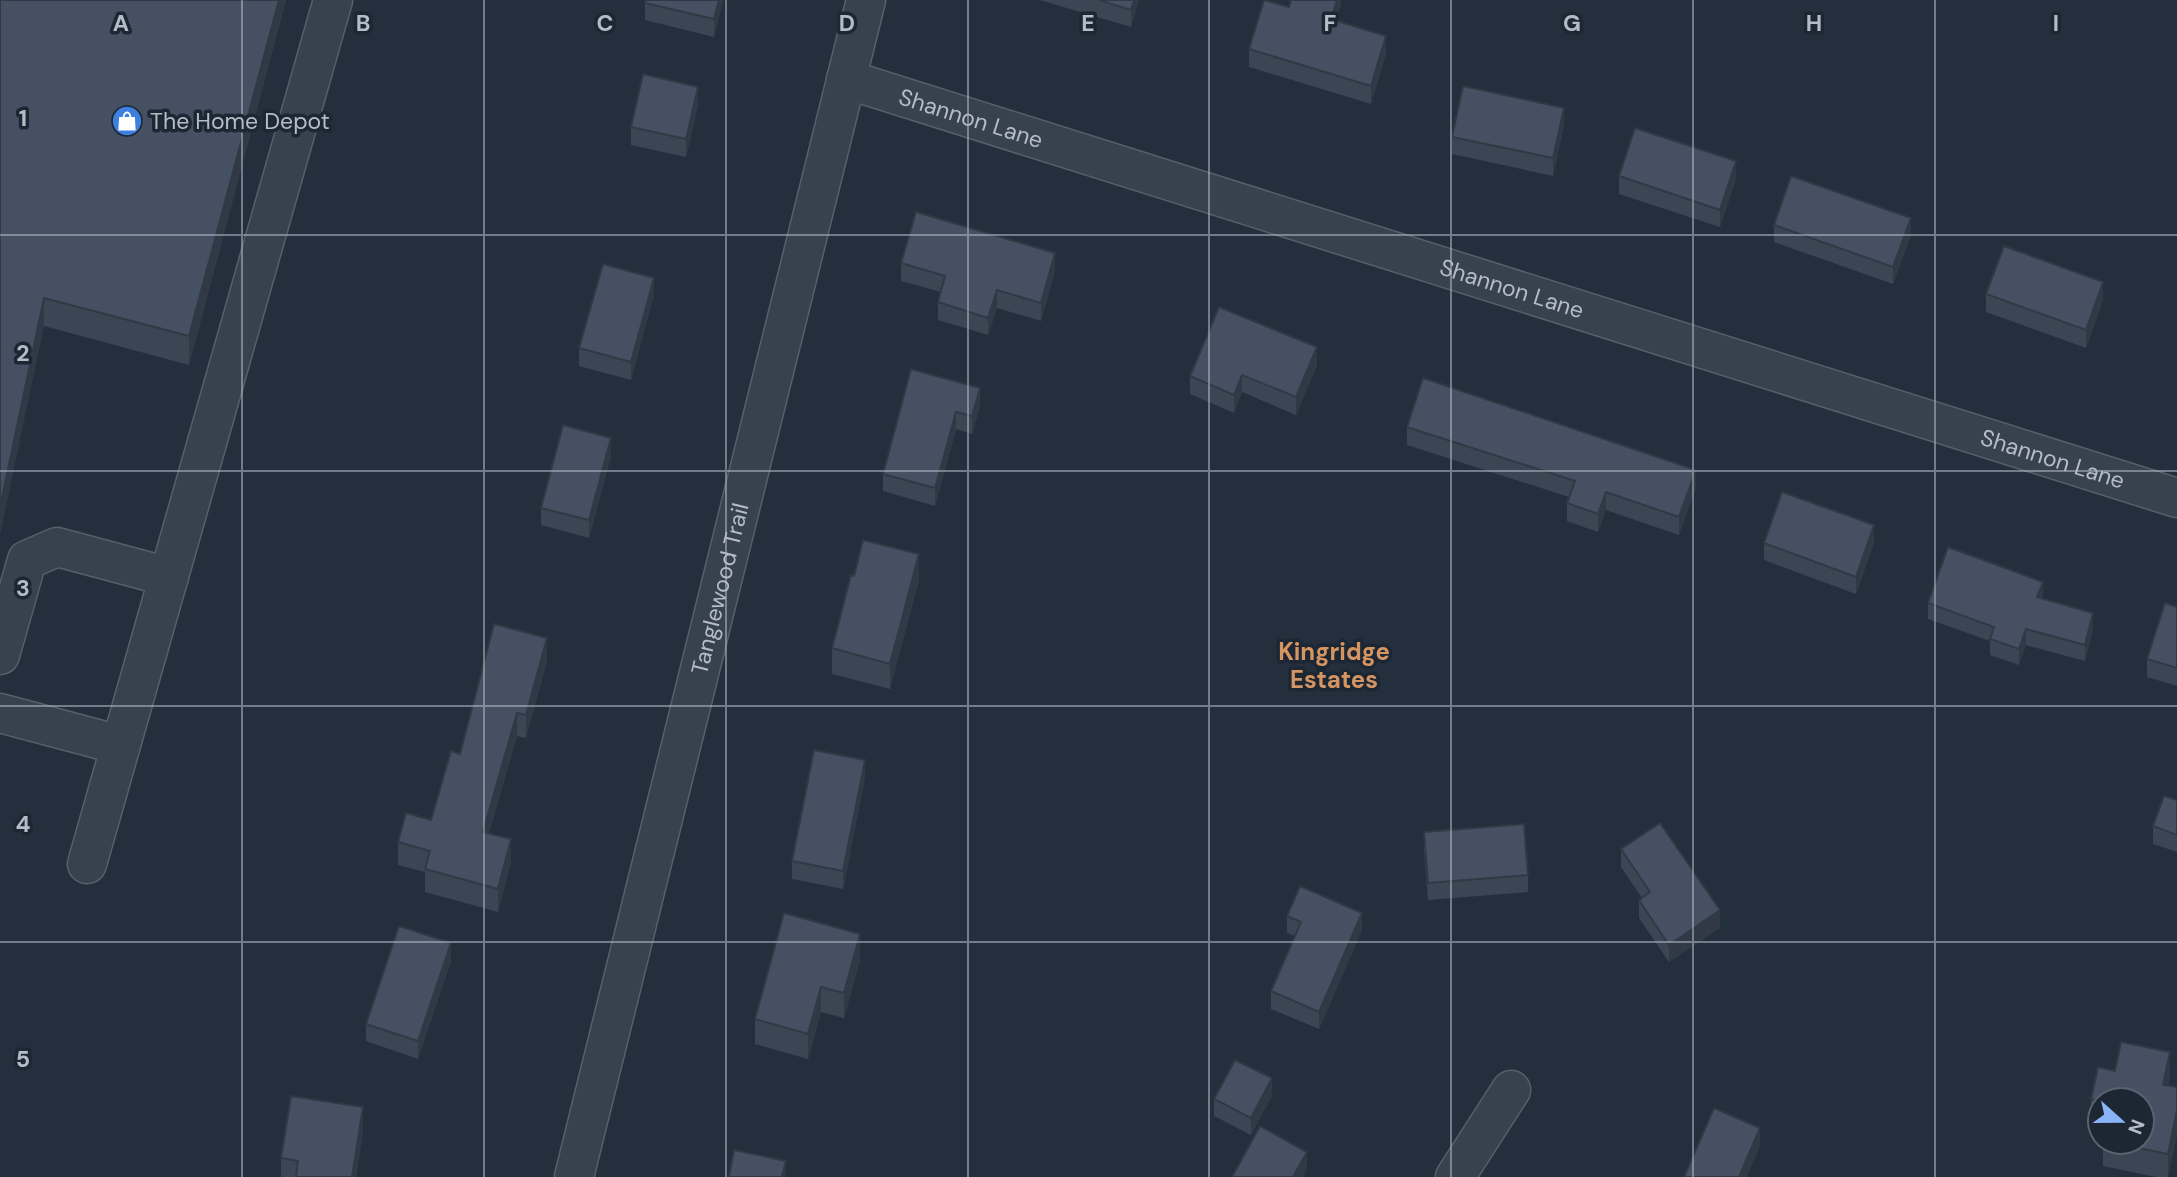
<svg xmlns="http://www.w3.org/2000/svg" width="2177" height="1177" font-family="'DM Sans',sans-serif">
<rect width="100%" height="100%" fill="#242f3e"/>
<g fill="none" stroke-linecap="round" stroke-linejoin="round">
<!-- minor casing -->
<g stroke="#565f6c" stroke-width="41">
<g id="minor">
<path id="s1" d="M 846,79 L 2177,498"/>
<path d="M 0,655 L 27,560 L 57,547 L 169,577"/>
<path d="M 0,713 L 120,745"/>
<path d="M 87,864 L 333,0"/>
<path id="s2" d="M 574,1177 L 866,0"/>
<path d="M 1455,1177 L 1511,1090"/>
</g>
</g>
<!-- minor -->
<use href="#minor" stroke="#38414e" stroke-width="38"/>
</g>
<!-- wall -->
<path fill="#3b4654" d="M 0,0 L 286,0 L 189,365 L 44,326 Z
M 723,0 L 714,37 L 645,20 L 645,3 Z
M 1040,0 L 1139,0 L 1131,27 Z
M 1341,0 L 1341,4 L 1336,21 L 1386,54 L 1371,104 L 1249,67 L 1249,49 L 1289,7 Z
M 698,105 L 686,157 L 631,145 L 631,127 Z
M 1564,125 L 1553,176 L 1452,154 L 1452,137 Z
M 1619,176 L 1736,179 L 1720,227 L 1619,194 Z
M 1774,225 L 1911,235 L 1893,284 L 1774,242 Z
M 901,263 L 1055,271 L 1041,321 L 997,308 L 988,335 L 938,320 L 938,302 L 941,292 L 901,281 Z
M 1986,294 L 2103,300 L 2086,348 L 1986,312 Z
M 654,295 L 631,380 L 579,366 L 579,348 Z
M 1317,365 L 1296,415 L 1242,392 L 1234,413 L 1190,394 L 1190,376 Z
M 911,369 L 980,406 L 972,434 L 956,429 L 935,506 L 883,491 L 883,474 Z
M 1407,427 L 1696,487 L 1679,535 L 1606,510 L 1598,532 L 1567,521 L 1567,503 L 1569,497 L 1407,445 Z
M 611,456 L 589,538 L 541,525 L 541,508 Z
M 1764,543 L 1874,543 L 1856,594 L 1764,560 Z
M 854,576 L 919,580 L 890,689 L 832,674 L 832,648 Z
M 2043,598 L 2042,599 L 2093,629 L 2085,661 L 2026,645 L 2019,665 L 1990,655 L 1990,641 L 1928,619 L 1928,603 Z
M 2177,607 L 2177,686 L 2147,677 L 2147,659 Z
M 547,661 L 526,738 L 517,736 L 489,833 L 511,862 L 498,912 L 425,892 L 425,872 L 398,865 L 398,842 L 431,820 L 460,754 Z
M 865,778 L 843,889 L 792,879 L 792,861 Z
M 2177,800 L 2177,852 L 2153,844 L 2153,826 Z
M 1424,832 L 1528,875 L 1528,892 L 1428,900 L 1424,850 Z
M 1621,849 L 1720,928 L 1669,962 L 1639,918 L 1639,900 L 1642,898 L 1621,867 Z
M 1287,916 L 1362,930 L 1319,1029 L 1271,1009 L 1271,991 L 1295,936 L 1287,933 Z
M 860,960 L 844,1018 L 821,1012 L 808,1059 L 755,1044 L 755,1019 Z
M 451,961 L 418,1059 L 366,1041 L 366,1024 Z
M 2115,1071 L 2170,1077 L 2168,1085 L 2177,1087 L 2177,1135 L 2168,1177 L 2156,1177 L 2103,1166 L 2103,1142 L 2142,1142 L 2142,1100 L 2100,1100 L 2100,1126 L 2091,1125 L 2091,1099 Z
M 1272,1096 L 1251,1135 L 1214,1116 L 1214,1099 Z
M 363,1132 L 356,1177 L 281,1177 L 281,1158 Z"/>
<!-- shaded-wall -->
<path fill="#303945" d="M 279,0 L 286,0 L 189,365 L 189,336 Z
M 719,0 L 723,0 L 714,37 L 714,19 Z
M 1134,0 L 1139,0 L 1131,27 L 1131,10 Z
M 1337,0 L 1341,0 L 1341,4 L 1331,37 L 1331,19 Z
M 1386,36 L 1386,54 L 1371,104 L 1371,86 Z
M 698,87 L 698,105 L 686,157 L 686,139 Z
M 1564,108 L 1564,125 L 1553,176 L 1553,158 Z
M 1736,161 L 1736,179 L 1720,227 L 1720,210 Z
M 1911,218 L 1911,235 L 1893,284 L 1893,267 Z
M 1055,253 L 1055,271 L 1041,321 L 1041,303 Z
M 654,278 L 654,295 L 631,380 L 631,362 Z
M 2103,282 L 2103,300 L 2086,348 L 2086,330 Z
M 997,290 L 997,308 L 988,335 L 988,318 Z
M 44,298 L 44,326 L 0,535 L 0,507 Z
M 1317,347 L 1317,365 L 1296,415 L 1296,397 Z
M 1242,375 L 1242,392 L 1234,413 L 1234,395 Z
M 980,388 L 980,406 L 972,434 L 972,416 Z
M 956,412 L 956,429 L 935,506 L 935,488 Z
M 611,438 L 611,456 L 589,538 L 589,520 Z
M 1696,470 L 1696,487 L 1679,535 L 1679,517 Z
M 1606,492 L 1606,510 L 1598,532 L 1598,514 Z
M 1874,525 L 1874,543 L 1856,594 L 1856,577 Z
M 919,554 L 919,580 L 890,689 L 890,664 Z
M 2043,582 L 2043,598 L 2037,613 L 2037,597 Z
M 2093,613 L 2093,629 L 2085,661 L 2085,645 Z
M 2026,629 L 2026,645 L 2019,665 L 2019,649 Z
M 547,638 L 547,661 L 526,738 L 526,715 Z
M 517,713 L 517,736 L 483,854 L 483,832 Z
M 865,760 L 865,778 L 843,889 L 843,871 Z
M 511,839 L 511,862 L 498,912 L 498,889 Z
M 1720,910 L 1720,928 L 1669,962 L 1669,945 Z
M 1362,913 L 1362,930 L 1319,1029 L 1319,1012 Z
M 860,934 L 860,960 L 844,1018 L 844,993 Z
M 451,943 L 451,961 L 418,1059 L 418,1041 Z
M 821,987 L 821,1012 L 808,1059 L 808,1034 Z
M 2170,1052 L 2170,1077 L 2163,1110 L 2163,1085 Z
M 1272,1078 L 1272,1096 L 1251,1135 L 1251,1118 Z
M 363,1107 L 363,1132 L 356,1177 L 352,1177 Z
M 2177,1110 L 2177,1135 L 2168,1177 L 2168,1154 Z
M 1760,1128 L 1760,1146 L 1747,1177 L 1739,1177 Z
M 1307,1152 L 1307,1169 L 1303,1177 L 1293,1177 Z
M 786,1161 L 786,1177 L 782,1177 Z"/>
<!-- building -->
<path fill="#455162" stroke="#303945" stroke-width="2" d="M 0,0 L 279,0 L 189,336 L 44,298 L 0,507 Z
M 646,0 L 719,0 L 714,19 L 645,3 Z
M 1099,0 L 1134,0 L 1131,10 Z
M 1264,0 L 1289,7 L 1291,0 L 1337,0 L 1331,19 L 1386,36 L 1371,86 L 1249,49 Z
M 643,74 L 698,87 L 686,139 L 631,127 Z
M 1463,86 L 1564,108 L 1553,158 L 1452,137 Z
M 1635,128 L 1736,161 L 1720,210 L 1619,176 Z
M 1791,176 L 1911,218 L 1893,267 L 1774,225 Z
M 916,212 L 1055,253 L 1041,303 L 997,290 L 988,318 L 938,302 L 945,276 L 901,263 Z
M 2004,246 L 2103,282 L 2086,330 L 1986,294 Z
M 603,264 L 654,278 L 631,362 L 579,348 Z
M 1219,307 L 1317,347 L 1296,397 L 1242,375 L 1234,395 L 1190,376 Z
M 911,369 L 980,388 L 972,416 L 956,412 L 935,488 L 883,474 Z
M 1423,378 L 1696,470 L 1679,517 L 1606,492 L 1598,514 L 1567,503 L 1575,481 L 1407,427 Z
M 563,425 L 611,438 L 589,520 L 541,508 Z
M 1782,492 L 1874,525 L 1856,577 L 1764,543 Z
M 863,540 L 919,554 L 890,664 L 832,648 L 851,575 L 854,576 Z
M 1948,547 L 2043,582 L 2037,597 L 2093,613 L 2085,645 L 2026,629 L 2019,649 L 1990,639 L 1994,627 L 1928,603 Z
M 2165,603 L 2177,607 L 2177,668 L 2147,659 Z
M 494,624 L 547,638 L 526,715 L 517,713 L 483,832 L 511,839 L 498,889 L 425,869 L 430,851 L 398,842 L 406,813 L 431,820 L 451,751 L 460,754 Z
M 814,750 L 865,760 L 843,871 L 792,861 Z
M 2164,796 L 2177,800 L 2177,835 L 2153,826 Z
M 1660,823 L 1720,910 L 1669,945 L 1639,900 L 1650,892 L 1621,849 Z
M 1524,824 L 1528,875 L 1428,883 L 1424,832 Z
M 1300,886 L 1362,913 L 1319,1012 L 1271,991 L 1301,922 L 1287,916 Z
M 784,913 L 860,934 L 844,993 L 821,987 L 808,1034 L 755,1019 Z
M 399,926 L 451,943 L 418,1041 L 366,1024 Z
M 2121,1042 L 2170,1052 L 2163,1085 L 2177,1087 L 2177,1110 L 2168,1154 L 2109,1142 L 2142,1142 L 2142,1100 L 2100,1100 L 2100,1101 L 2091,1099 L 2098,1067 L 2115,1071 Z
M 1235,1060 L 1272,1078 L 1251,1118 L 1214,1099 Z
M 291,1096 L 363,1107 L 352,1177 L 296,1177 L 298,1161 L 281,1158 Z
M 1714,1108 L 1760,1128 L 1739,1177 L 1684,1177 Z
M 1260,1126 L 1307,1152 L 1293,1177 L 1232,1177 Z
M 734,1150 L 786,1161 L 782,1177 L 729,1177 Z"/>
<!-- grid -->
<path fill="none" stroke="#b4bcc9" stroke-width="2" stroke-opacity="0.55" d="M 242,0 L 242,1177M 484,0 L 484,1177M 726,0 L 726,1177M 968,0 L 968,1177M 1209,0 L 1209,1177M 1451,0 L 1451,1177M 1693,0 L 1693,1177M 1935,0 L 1935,1177M 0,235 L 2177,235M 0,471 L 2177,471M 0,706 L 2177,706M 0,942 L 2177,942"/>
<!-- icons -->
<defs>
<g id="shop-disc" transform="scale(1.575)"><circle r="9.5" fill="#3f7fe0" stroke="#1d2633"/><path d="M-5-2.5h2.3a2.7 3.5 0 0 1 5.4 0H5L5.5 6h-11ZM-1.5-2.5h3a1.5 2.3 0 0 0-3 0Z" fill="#fff"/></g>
</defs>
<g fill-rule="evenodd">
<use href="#shop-disc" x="127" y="121"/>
</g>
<g text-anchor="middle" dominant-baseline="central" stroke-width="7" stroke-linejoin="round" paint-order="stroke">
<!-- street labels -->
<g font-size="23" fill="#b4bcc9" stroke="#1d2633">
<text stroke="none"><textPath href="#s1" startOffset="131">Shannon Lane</textPath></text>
<text stroke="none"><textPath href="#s1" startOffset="698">Shannon Lane</textPath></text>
<text stroke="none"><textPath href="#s1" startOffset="1265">Shannon Lane</textPath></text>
<text stroke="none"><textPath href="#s2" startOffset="606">Tanglewood Trail</textPath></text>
</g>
<!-- poi labels -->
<g font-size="23" fill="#b4bcc9" stroke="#1d2633" text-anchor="start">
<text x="150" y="121">The Home Depot</text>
</g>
<!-- neighbourhood labels -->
<g font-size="24" font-weight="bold" fill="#d59563" stroke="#1d2633">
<text x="1334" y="651">Kingridge<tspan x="1334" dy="28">Estates</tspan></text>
</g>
</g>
<g font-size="23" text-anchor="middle" font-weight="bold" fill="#b4bcc9" stroke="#1d2633" stroke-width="7" stroke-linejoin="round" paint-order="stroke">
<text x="121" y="31">A</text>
<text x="363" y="31">B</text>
<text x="605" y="31">C</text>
<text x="847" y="31">D</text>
<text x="1088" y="31">E</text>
<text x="1330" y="31">F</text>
<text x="1572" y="31">G</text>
<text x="1814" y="31">H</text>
<text x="2056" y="31">I</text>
<text x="23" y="126">1</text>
<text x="23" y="361">2</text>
<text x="23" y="596">3</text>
<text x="23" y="832">4</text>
<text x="23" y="1067">5</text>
</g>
<!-- north arrow -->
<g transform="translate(2121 1121) rotate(111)"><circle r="33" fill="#1d2633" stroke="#59626f" stroke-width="2"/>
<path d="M0-5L12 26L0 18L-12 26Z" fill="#8ab4f8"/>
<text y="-10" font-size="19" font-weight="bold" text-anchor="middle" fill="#b4bcc9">N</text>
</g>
</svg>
